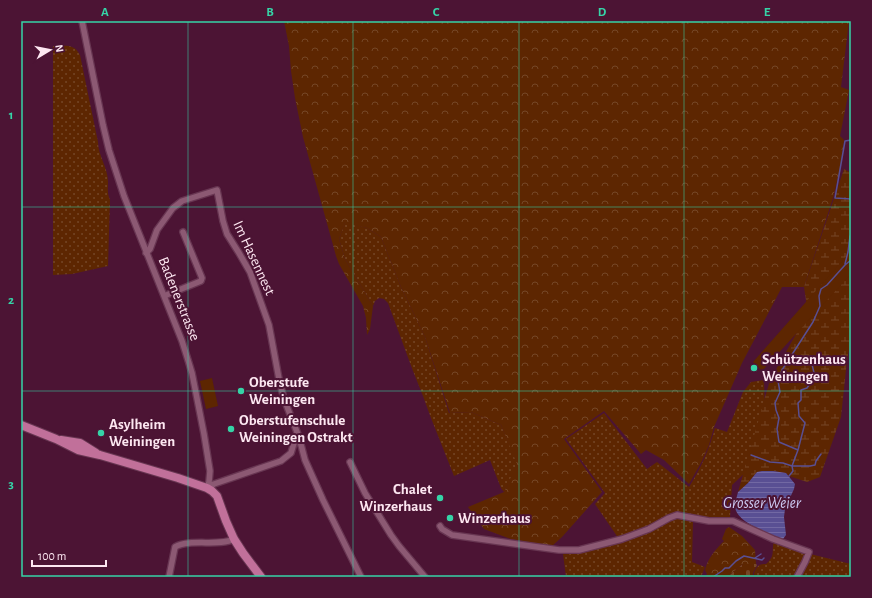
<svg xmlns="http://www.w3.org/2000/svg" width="872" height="598" font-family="'Alegreya Sans',sans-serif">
<defs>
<pattern id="green-dots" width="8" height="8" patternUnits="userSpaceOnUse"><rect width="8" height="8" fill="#5d2601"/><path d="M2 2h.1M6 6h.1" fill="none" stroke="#754626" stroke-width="1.8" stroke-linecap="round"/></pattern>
<pattern id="forest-crowns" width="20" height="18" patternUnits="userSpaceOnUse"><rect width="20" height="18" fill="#5d2601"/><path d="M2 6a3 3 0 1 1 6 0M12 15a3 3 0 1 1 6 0" fill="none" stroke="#754626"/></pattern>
<pattern id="wetland-marsh" width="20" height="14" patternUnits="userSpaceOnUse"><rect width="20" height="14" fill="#5d2601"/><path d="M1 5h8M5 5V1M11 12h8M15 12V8" fill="none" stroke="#754626"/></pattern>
<pattern id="cemetery-stones" width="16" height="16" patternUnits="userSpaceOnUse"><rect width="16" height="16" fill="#5d2601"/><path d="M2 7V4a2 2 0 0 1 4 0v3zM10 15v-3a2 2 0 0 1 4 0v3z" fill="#754626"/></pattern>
<pattern id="water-rules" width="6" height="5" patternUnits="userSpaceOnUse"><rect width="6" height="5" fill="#594f93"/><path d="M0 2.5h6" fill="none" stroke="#7268a3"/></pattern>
</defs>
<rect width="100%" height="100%" fill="#4c1434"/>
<!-- green -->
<path fill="url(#green-dots)" d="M 53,46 C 65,46 74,43 80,55 L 98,142 C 98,156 108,167 108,182 C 108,189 107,193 110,200 L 108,266 L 72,274 L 53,275 Z
M 345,222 L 367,228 L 381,237 L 401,287 L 425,337 L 449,413 L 471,412 L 501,425 L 518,464 L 504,492 L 501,488 L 490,460 L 454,476 L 431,418 L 423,396 L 413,371 L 388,303 L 384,299 L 379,298 L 375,301 L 373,306 L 345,259 L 339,239 Z
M 764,380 L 765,416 L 748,470 L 732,485 L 730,517 L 693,520 L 692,562 L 705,567 L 701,577 L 566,577 L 563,554 L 621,542 L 595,504 L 605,493 L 566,439 L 604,413 L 647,469 L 657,462 L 689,487 C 701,468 709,450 715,428 L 727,432 L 743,392 L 751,382 Z
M 774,541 L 806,553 L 851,564 L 851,577 L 754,577 L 754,573 C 757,567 758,564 766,564 C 776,555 771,552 774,541 Z"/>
<!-- forest -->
<path fill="url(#forest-crowns)" d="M 284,21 L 849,21 L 841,87 L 849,90 L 840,136 L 844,140 L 840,169 L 833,198 L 804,287 L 782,287 L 742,363 L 714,427 L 709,445 L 702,461 L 689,484 L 664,460 L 646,450 L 641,454 L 604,411 L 564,439 L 602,492 L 562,537 L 552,546 L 511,539 L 484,529 L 468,507 L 504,492 L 517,464 L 501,425 L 471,412 L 450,413 L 425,337 L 401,287 L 381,237 L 367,228 L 345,223 L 339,239 L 345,259 L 373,306 L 370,329 L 367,335 L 366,318 L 363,306 L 339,264 L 336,256 L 333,245 L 303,137 L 295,98 L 291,71 L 289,46 Z
M 729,527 L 742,536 L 755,550 L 756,564 L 743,564 L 730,575 L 719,575 L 718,577 L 705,577 L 707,574 L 705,570 C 708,558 715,550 724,541 L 722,539 L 726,529 Z"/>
<!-- wetland -->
<path fill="url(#wetland-marsh)" d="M 844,169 L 851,173 L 851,339 L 847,360 L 841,417 L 820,477 L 807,482 L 789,476 L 786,473 L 773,471 L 762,471 L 756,473 L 748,483 L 738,492 L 770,380 L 808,313 L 804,287 Z"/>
<!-- cemetery -->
<path fill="url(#cemetery-stones)" d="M 743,564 L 756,564 L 757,565 L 753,573 L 753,577 L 718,577 L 719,575 L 730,575 Z"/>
<!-- pitch -->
<path fill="#5d2601" d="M 851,251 L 851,274 L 762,371 L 753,362 Z
M 212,378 L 218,406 L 206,409 L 200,381 Z"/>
<!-- water -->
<path fill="url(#water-rules)" d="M 762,471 L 773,471 L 786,473 L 795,484 L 794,489 L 789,500 L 786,501 L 784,517 L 786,535 L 783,539 L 780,540 C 768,532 737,523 735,507 C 735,503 737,496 738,492 L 748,483 L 757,472 Z"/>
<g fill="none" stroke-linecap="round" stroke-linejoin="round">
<!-- stream -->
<path stroke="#594f93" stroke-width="1.5" d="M 851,140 L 845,141 L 835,198 L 851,199
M 845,264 L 848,252 L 850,236
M 798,450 L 779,442 L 777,429 L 779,418 L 776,410 L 775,403 L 780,392 L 778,381 L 782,370 L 813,322 L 820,306 L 819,296 L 821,289 L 827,285 L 845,265 L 851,260
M 751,455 L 770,462 L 783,463 L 792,466 L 810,466 L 815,465 L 816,461 L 821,454
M 789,476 L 793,471 L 792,466 L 798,450 L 805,423 L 799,416 L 798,403 L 801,400 L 801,390 L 807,388 L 815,377 L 810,356
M 755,558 L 761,554
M 713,577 L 722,571 L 725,568 L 729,568 L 736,561 L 744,556 L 762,560 L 764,558"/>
<!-- street casing -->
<g stroke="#683652" stroke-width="8">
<path id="street" d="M 82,21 L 103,125 L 109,150 L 124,196 L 182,341 L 188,360 L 192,373 L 204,434 L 210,471 L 209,482 L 207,488
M 146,253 L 150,249 L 157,230 L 173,208 L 182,201 L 217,190 L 223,221 L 227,234 L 239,253 L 250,272 L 269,325 L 279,379 L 284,399 L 299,437 L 305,460 L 323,500 L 361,577
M 164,296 L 201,281 L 202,278 L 183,232
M 350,462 L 365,493 L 391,535 L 399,546 L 425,577
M 207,488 L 214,484 L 281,461 L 291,453 L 297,433
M 440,526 L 442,529 L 452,535 L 559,550 L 579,550 L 622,539 L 649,529 L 669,518 L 677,515 L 709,521 L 733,521 L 773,539 L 809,552 L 805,562 L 797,577
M 169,577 L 175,547 C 191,538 219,547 234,539"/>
</g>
<!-- secondary casing -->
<g stroke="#683652" stroke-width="10">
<path id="secondary" d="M 21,425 L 56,439 L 78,450 L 100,455 L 178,478 L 207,488 L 212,491 L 217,496 L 226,521 L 234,539 L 243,553 L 261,577
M 61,440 L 80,443 L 96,453"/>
</g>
<!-- street -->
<use href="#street" stroke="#8c5973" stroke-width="5.5"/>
<!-- secondary -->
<use href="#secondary" stroke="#c1709a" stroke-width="8"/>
</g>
<!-- grid -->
<path fill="none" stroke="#36d4a7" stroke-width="1" stroke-opacity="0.55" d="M 188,21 L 188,577M 353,21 L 353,577M 519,21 L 519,577M 684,21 L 684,577M 21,207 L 851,207M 21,391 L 851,391"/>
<!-- markers -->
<g fill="#36d4a7" stroke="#4c1434" stroke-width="1.5">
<circle cx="754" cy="368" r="4"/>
<circle cx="241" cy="391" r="4"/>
<circle cx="231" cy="429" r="4"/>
<circle cx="101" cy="433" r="4"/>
<circle cx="440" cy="498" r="4"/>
<circle cx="450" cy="518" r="4"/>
</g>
<g text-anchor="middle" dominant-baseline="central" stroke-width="4" stroke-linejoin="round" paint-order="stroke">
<!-- street labels -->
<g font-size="15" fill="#fde7f1" stroke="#4c1434">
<text transform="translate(254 258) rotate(65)">Im Hasennest</text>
<text transform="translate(179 299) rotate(68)">Badenerstrasse</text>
</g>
<!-- poi labels -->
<g font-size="15" font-weight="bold" fill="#fde7f1" stroke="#4c1434" text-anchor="start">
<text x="762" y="359">Schützenhaus<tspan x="762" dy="17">Weiningen</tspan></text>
<text x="249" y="382">Oberstufe<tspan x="249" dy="17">Weiningen</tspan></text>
<text x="239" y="420">Oberstufenschule<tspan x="239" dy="17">Weiningen Ostrakt</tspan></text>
<text x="109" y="424">Asylheim<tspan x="109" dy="17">Weiningen</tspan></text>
<text x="432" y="489" text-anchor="end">Chalet<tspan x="432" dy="17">Winzerhaus</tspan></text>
<text x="458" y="518">Winzerhaus</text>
</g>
<!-- water labels -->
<g font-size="16" font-style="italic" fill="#cbc8f0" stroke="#4c1434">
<text x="762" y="503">Grosser Weier</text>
</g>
</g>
<!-- border -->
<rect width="872" height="598" fill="none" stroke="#4c1434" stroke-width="44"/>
<!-- north arrow -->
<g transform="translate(50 50) rotate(80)" stroke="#4c1434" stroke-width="3" paint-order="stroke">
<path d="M0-3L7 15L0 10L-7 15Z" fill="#fde7f1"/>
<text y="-6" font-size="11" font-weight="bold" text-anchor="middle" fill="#fde7f1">N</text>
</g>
<!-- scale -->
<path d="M32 560v6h74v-6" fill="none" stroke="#fde7f1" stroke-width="2"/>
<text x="38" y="560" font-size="12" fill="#fde7f1" stroke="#4c1434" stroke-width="3" paint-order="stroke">100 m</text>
<rect x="22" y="22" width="828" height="554" fill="none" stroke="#36d4a7" stroke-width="1.5"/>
<g font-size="13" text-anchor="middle" font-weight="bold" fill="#36d4a7">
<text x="105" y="16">A</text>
<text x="270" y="16">B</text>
<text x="436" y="16">C</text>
<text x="602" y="16">D</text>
<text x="767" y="16">E</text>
<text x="11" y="119">1</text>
<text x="11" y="304">2</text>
<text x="11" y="488">3</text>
</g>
</svg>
